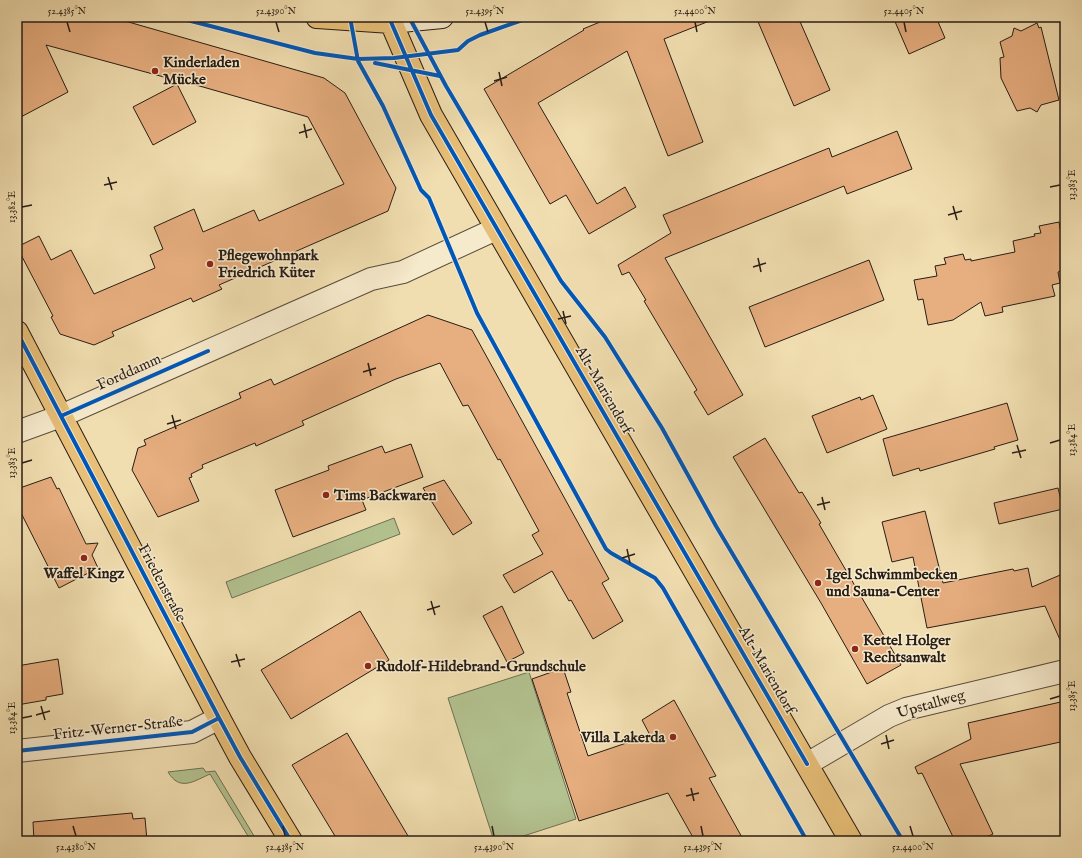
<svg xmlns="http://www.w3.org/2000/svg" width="1082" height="858" font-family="'IM FELL English',serif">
<rect width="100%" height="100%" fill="#f1deb0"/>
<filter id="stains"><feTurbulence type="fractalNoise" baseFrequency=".005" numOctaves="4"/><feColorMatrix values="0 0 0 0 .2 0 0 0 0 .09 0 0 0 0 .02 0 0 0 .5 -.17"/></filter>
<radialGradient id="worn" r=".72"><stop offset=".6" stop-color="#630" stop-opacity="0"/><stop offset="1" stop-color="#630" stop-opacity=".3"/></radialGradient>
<!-- green -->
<path fill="#b3c290" stroke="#6e7053" d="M 394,518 L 400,534 L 232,598 L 226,582 Z
M 529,672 L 576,819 L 508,841 L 494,841 L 448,698 Z
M 203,768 L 206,772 L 215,771 L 257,841 L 251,841 L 210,774 C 194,781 180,792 168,772 Z"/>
<!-- building -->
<path fill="#e7ae7f" stroke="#281d16" d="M 17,17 L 111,17 L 324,78 L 345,93 L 396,188 L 388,211 L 219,285 L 222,289 L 193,302 L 191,298 L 112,332 L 114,336 L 94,345 L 60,334 L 51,317 L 53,316 L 17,247 L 39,236 L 51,260 L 71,250 L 94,294 L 155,268 L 150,255 L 163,249 L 154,227 L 194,209 L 203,232 L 254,210 L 259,221 L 344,184 L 308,117 L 175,79 L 175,80 L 46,45 L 68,92 L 17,119 Z
M 612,17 L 717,18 L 664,39 L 703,142 L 668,156 L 627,51 L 538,103 L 597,204 L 625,187 L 636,207 L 589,234 L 566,195 L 550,204 L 484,89 L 584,30 L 583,29 Z
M 756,17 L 798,17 L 830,90 L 794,106 Z
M 893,17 L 936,17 L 945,38 L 909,54 Z
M 1037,23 L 1039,28 L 1041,27 L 1059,100 L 1041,105 L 1037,112 L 1030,108 L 1017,111 L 1001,78 L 1000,58 L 1004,57 L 1000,42 L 1012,36 L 1014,28 L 1021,31 Z
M 177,84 L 196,122 L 153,145 L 133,107 Z
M 897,131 L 912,169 L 847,194 L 844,186 L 665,258 L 743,395 L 708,415 L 694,392 L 697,390 L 644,301 L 646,300 L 629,272 L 622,275 L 618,265 L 671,233 L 663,215 L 829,148 L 832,157 Z
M 1059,222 L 1060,229 L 1065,228 L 1065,270 L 1058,272 L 1060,283 L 1052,285 L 1055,296 L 1002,307 L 1003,312 L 985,316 L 981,302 L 953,320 L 928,325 L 923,299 L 918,300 L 914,280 L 937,276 L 935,266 L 946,264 L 944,258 L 963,254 L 965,260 L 971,259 L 971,261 L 1015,252 L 1013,241 L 1035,236 L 1034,234 L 1041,233 L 1039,226 Z
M 869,260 L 884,300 L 765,347 L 749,307 Z
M 428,315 L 472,330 L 609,579 L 602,583 L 623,621 L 593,639 L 571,600 L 569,601 L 552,571 L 514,593 L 503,575 L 543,554 L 532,535 L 539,531 L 500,459 L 498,460 L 468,405 L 463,406 L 440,363 L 396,379 L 302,421 L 304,425 L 256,446 L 255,443 L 202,465 L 203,468 L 191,474 L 192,477 L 189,478 L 199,501 L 158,517 L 132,470 L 138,448 L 146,445 L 144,440 L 241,398 L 239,393 L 271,379 L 274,385 Z
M 873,395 L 887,429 L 827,453 L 812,416 L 860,397 L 861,400 Z
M 1007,403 L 1018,440 L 994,447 L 995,449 L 920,471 L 919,468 L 893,476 L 883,439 Z
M 765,438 L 799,493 L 802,492 L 821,523 L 819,524 L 901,665 L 867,684 L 821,603 L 733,457 Z
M 411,444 L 423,477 L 362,500 L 366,510 L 293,537 L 275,490 L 329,470 L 328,466 L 382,446 L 385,453 Z
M 51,477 L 57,489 L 59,488 L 86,544 L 98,543 L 92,555 L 98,568 L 59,588 L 17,505 L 17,489 Z
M 444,480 L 472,523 L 453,535 L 423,488 Z
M 1058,488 L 1063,509 L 999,524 L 994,503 Z
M 925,511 L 943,583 L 1013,569 L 1014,571 L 1028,568 L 1032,587 L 1065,573 L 1065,651 L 1045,606 L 927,628 L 913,557 L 892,562 L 882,522 Z
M 502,606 L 524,653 L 507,662 L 483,616 Z
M 360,611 L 389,660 L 291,719 L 261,670 Z
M 58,659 L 63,694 L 46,697 L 46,700 L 17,705 L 17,666 Z
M 563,668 L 571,692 L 567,693 L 588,756 L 650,735 L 642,720 L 674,700 L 716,776 L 709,778 L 744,841 L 695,841 L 668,793 L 579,821 L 532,679 Z
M 1065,701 L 1065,741 L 960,764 L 993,834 L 979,841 L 955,841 L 922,773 L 918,774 L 915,767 L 971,739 L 968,723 Z
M 347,733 L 411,841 L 338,841 L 292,765 Z
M 132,813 L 133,819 L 145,818 L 147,841 L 34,841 L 33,822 Z"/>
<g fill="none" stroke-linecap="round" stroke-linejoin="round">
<!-- minor casing -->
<g stroke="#5a4d3c" stroke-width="24">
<path id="minor" d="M 17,432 L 61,416 L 371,279 L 403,272 L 496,229
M 17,751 L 192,732 L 219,718
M 807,764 L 889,716 L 906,709 L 1065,671"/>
</g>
<!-- secondary casing -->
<g stroke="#281d16" stroke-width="24">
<path id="secondary" d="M 391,22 L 442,17"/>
</g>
<!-- primary casing -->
<g stroke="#281d16" stroke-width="24">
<path id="primary" d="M 317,17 L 391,22 L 431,115 L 851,841
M 17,332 L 219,718 L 240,757 L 291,841"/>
</g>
<!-- minor -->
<use href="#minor" stroke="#f6eacc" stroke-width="22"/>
<!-- secondary -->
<use href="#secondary" stroke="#f6eacc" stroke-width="22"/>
<!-- primary -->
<use href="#primary" stroke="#e8bf78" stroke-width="22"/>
<!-- cycleway casing -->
<g stroke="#f6eacc" stroke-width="6">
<path id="cycleway" d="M 163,17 L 187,20 L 315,53 L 358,59 L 394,58 L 458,50 L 468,41 L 480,35 L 531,17
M 350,17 L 358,61 L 383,106 L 421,190 L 429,198 L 477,313 L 606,549 L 611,553 L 655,578 L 663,588 L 807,841
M 409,17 L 446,86 L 561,281 L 605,337 L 662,428 L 716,526 L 903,841
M 391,22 L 431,115 L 807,764
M 375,63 L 440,76
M 17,332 L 219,718 L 240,757 L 291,841
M 61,416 L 208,351
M 17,751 L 192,732 L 219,718"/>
</g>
<!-- cycleway -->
<use href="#cycleway" stroke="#0057b8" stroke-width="4"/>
</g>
<!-- ticks -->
<path fill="none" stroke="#281d16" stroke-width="1.5" d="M 67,22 L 70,32M 276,22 L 279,32M 485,22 L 488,32M 695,22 L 697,32M 904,22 L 906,32M 499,72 L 502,86M 494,81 L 507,77M 304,124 L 307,138M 299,133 L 312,129M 108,177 L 112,190M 104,185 L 117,182M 1050,187 L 1060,185M 953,206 L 957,220M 22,207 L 32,205M 948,215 L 962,211M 758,258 L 761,272M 753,267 L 766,263M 563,311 L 566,324M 558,319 L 571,316M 368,363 L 371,376M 363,372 L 376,368M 172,415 L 176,429M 167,424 L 181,420M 1050,443 L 1060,440M 1017,445 L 1021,458M 1012,453 L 1026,450M 22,463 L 32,460M 822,497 L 825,510M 817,505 L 830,502M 627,549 L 630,563M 622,558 L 635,554M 431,601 L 435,615M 427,610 L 440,606M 236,654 L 240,667M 231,662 L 245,659M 1050,699 L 1060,696M 41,706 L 45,720M 36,715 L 50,711M 22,718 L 32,716M 886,735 L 889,749M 881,744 L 894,740M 691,788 L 694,801M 686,796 L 699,793M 73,826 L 76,836M 283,826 L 285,836M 492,826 L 494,836M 701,826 L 703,836M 910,826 L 913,836"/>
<!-- markers -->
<g fill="#8f2418" stroke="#f6eacc" stroke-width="1.5">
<circle cx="155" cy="71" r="4"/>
<circle cx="210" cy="264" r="4"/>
<circle cx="326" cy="495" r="4"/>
<circle cx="84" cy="558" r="4"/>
<circle cx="818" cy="583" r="4"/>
<circle cx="855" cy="649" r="4"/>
<circle cx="368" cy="666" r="4"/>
<circle cx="673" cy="737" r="4"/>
</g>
<g text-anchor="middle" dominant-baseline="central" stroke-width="3" stroke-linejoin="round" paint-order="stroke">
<!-- poi labels -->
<g font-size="15" font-weight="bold" fill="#281d16" stroke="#f6eacc" text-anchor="start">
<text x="163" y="62">Kinderladen<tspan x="163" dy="17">Mücke</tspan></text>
<text x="218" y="255">Pflegewohnpark<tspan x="218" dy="17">Friedrich Küter</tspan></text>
<text x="334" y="495">Tims Backwaren</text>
<text x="84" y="573" text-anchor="middle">Waffel Kingz</text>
<text x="826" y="574">Igel Schwimmbecken<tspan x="826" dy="17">und Sauna-Center</tspan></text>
<text x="863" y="640">Kettel Holger<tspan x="863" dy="17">Rechtsanwalt</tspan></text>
<text x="376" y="666">Rudolf-Hildebrand-Grundschule</text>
<text x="665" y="737" text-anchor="end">Villa Lakerda</text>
</g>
<!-- street labels -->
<g font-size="15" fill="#281d16" stroke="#f6eacc">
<text transform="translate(129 372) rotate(-24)">Forddamm</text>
<text transform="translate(604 390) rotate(60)">Alt-Mariendorf</text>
<text transform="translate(162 583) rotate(62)">Friedenstraße</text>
<text transform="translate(767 670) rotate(60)">Alt-Mariendorf</text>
<text transform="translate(931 704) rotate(-16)">Upstallweg</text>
<text transform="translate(118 728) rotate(-6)">Fritz-Werner-Straße</text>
</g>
</g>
<!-- margin -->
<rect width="1082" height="858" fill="none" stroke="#f1deb0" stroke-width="44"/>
<rect x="22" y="22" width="1038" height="814" fill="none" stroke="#281d16" stroke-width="1.5"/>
<g font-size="10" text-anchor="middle" fill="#281d16">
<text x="67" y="14">52.4385°N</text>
<text x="276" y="14">52.4390°N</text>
<text x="485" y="14">52.4395°N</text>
<text x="695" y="14">52.4400°N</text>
<text x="904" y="14">52.4405°N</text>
<text transform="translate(1071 185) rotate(-90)" y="4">13.383°E</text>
<text transform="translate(11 207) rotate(-90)" y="4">13.382°E</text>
<text transform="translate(1071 440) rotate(-90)" y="4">13.384°E</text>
<text transform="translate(11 463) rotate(-90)" y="4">13.383°E</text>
<text transform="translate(1071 696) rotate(-90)" y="4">13.385°E</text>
<text transform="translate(11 718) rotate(-90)" y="4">13.384°E</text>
<text x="76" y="850">52.4380°N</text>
<text x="285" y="850">52.4385°N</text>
<text x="494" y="850">52.4390°N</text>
<text x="703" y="850">52.4395°N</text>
<text x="913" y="850">52.4400°N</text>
</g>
<rect width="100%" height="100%" filter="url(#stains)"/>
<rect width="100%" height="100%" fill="url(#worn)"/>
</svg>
